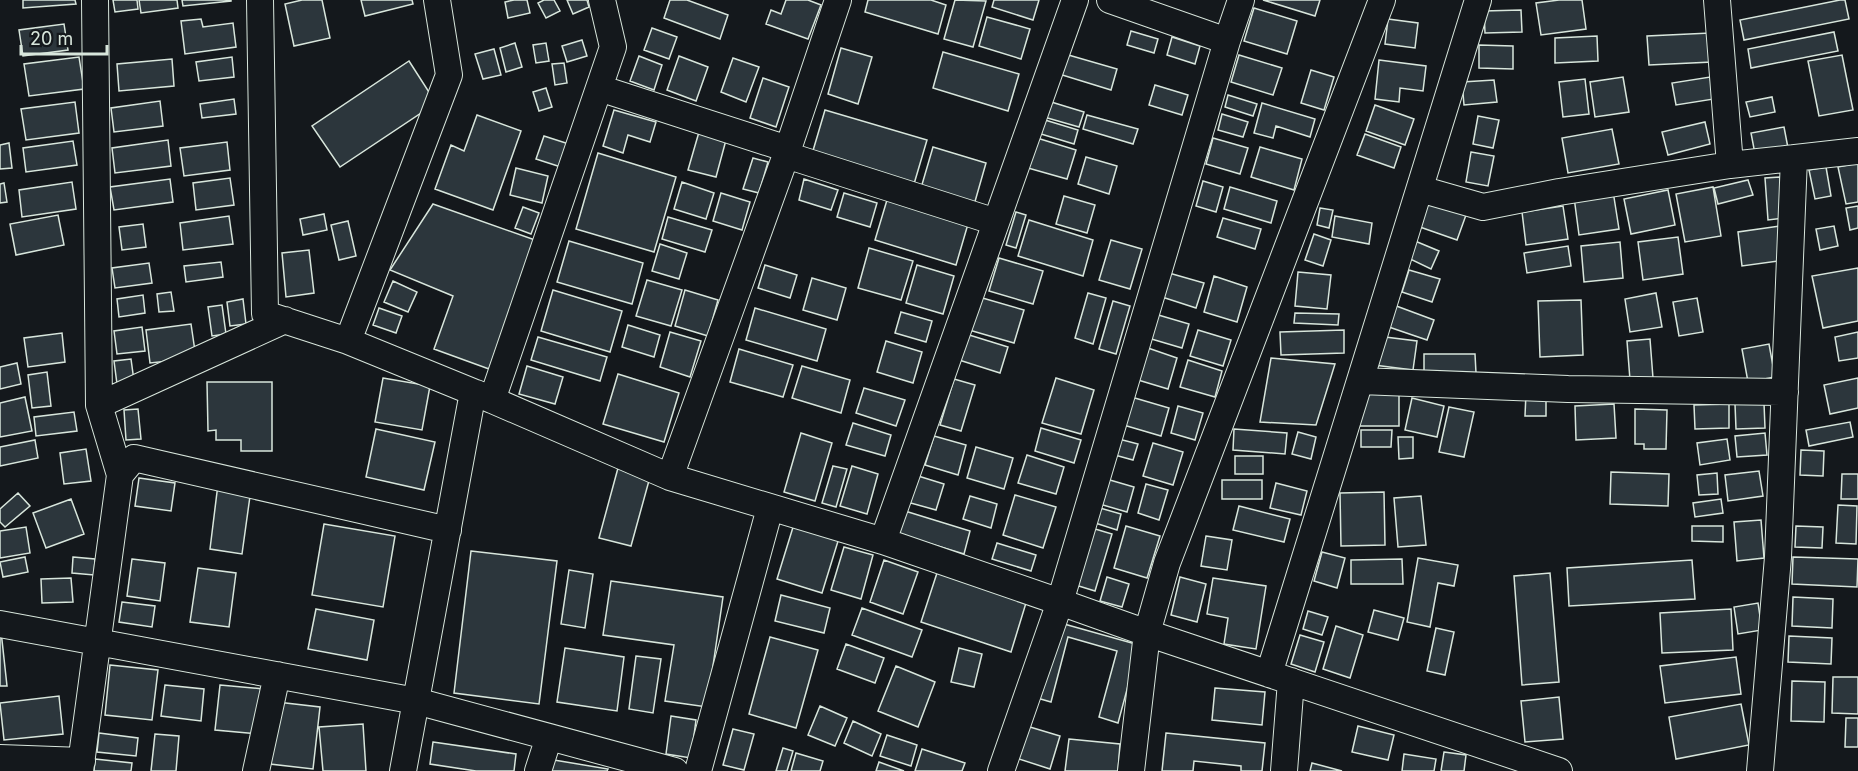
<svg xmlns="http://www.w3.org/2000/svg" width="1858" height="771" font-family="Inter,sans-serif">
<rect width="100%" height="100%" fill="#14181c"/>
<!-- building -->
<path fill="#2c363c" stroke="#d8e6dc" stroke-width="1.5" d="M 23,0 L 75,0 L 76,4 L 23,8 Z
M 113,0 L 137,0 L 138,9 L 115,12 Z
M 139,0 L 177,0 L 178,8 L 141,13 Z
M 182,0 L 231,0 L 231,1 L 183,6 Z
M 302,0 L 322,0 L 330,38 L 294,46 L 285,4 Z
M 361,0 L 412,0 L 413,4 L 365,16 Z
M 514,0 L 527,0 L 530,13 L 508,18 L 505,2 Z
M 544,0 L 554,0 L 560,11 L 546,18 L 538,3 Z
M 567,0 L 587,0 L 589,7 L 573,14 Z
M 670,0 L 687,0 L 728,15 L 720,39 L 664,18 Z
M 786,0 L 808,0 L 821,5 L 808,39 L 766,24 L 771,10 L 781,14 Z
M 868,0 L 931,0 L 946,5 L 938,34 L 865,12 Z
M 955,0 L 986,1 L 973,47 L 944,39 Z
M 994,0 L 1039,0 L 1033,20 L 992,7 Z
M 1263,0 L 1320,0 L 1315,16 Z
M 1559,0 L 1582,0 L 1586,29 L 1541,35 L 1536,3 Z
M 1840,0 L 1845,0 L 1849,19 L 1744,40 L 1740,20 Z
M 1254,8 L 1297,21 L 1287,54 L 1244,41 Z
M 1521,10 L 1522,32 L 1485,33 L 1484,11 Z
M 987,17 L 1030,29 L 1021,59 L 979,46 Z
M 201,19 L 203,27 L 233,23 L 236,47 L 185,54 L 181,21 Z
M 1388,19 L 1418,23 L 1415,48 L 1385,44 Z
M 64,24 L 68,50 L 23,56 L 19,30 Z
M 652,28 L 677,37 L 669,59 L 644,50 Z
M 1131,31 L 1158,39 L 1154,53 L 1127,45 Z
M 1834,32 L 1838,51 L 1751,68 L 1748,49 Z
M 1710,33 L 1712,62 L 1649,65 L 1647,36 Z
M 1597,36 L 1598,61 L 1555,63 L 1555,38 Z
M 1172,37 L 1200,46 L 1195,64 L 1167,55 Z
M 582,40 L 587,56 L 567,62 L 562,46 Z
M 515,43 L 522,67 L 506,72 L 500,48 Z
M 546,43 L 549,61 L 536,63 L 533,45 Z
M 1479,45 L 1513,46 L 1513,69 L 1479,68 Z
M 841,48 L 872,57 L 858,104 L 828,94 Z
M 494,49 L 501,75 L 483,79 L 475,54 Z
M 943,52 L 1019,74 L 1008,111 L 933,88 Z
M 1065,54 L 1117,69 L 1111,90 L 1059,74 Z
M 1239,55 L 1282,68 L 1273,95 L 1231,82 Z
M 1842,55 L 1853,110 L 1819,116 L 1808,61 Z
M 639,56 L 662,65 L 654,90 L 630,81 Z
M 679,56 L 708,67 L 696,101 L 667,90 Z
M 79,57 L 84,89 L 29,96 L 24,64 Z
M 232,57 L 234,77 L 199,81 L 196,62 Z
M 733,58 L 759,67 L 746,102 L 721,92 Z
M 172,59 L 174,86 L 119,91 L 117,64 Z
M 1379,60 L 1426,66 L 1423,91 L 1400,88 L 1399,102 L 1375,99 Z
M 409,61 L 436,103 L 340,167 L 312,126 Z
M 564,63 L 567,83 L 555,85 L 552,64 Z
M 1311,70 L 1334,77 L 1324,110 L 1301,103 Z
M 1623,77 L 1629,112 L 1595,117 L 1590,82 Z
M 1710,77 L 1714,99 L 1676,105 L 1672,83 Z
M 763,78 L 789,87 L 776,127 L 750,118 Z
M 1585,79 L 1589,114 L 1563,117 L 1559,82 Z
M 1494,80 L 1497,102 L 1464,105 L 1462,82 Z
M 1155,85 L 1188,95 L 1182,115 L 1149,105 Z
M 546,88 L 552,107 L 539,111 L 533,92 Z
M 1228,95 L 1257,104 L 1253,116 L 1225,107 Z
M 1772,97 L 1775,112 L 1750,117 L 1746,102 Z
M 234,99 L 236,114 L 202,118 L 200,104 Z
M 160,101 L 163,126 L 114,132 L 111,108 Z
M 1048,101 L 1084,112 L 1079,127 L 1044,117 Z
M 75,102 L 79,133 L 26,140 L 21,109 Z
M 1262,103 L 1315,119 L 1310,137 L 1276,126 L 1273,138 L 1254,133 Z
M 1375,105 L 1414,119 L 1405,145 L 1366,131 Z
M 614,110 L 656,122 L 650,142 L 628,135 L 623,153 L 603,146 Z
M 825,110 L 927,140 L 914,184 L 812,154 Z
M 1222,114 L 1248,122 L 1243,137 L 1218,130 Z
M 477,115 L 521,131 L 493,210 L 435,189 L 451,145 L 464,151 Z
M 1087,115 L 1138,129 L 1133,144 L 1083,129 Z
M 1478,116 L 1499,120 L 1493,148 L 1473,144 Z
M 1045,120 L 1078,130 L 1074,144 L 1041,134 Z
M 1705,122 L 1710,144 L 1668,155 L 1662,132 Z
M 1784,127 L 1788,148 L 1755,154 L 1751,133 Z
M 1612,129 L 1619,164 L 1568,173 L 1562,138 Z
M 699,132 L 726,140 L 716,177 L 688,170 Z
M 1365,134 L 1401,147 L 1394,168 L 1357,155 Z
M 544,136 L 572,145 L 564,168 L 536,159 Z
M 1037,138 L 1076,150 L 1067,179 L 1028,168 Z
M 1213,138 L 1248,148 L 1240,174 L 1206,164 Z
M 168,140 L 171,166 L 115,173 L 112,148 Z
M 73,141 L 77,165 L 26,172 L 23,148 Z
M 227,142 L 230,170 L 184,176 L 180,148 Z
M 9,143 L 12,168 L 0,169 L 0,145 Z
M 933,147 L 986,163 L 974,205 L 921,188 Z
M 1260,147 L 1302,159 L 1294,190 L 1251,177 Z
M 1471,152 L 1494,156 L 1488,186 L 1466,182 Z
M 598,153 L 676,177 L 654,252 L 576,229 Z
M 1086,157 L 1117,166 L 1109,194 L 1078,184 Z
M 753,158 L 768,162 L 759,193 L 743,189 Z
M 1858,163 L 1858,202 L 1846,204 L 1838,167 Z
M 1826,167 L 1831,196 L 1815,199 L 1809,170 Z
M 516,168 L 548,176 L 542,203 L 510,195 Z
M 1780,177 L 1784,218 L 1768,220 L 1765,178 Z
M 230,178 L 234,205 L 196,210 L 193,183 Z
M 170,179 L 173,202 L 114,210 L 110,187 Z
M 804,179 L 838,190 L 831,210 L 799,200 Z
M 1748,180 L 1753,195 L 1718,204 L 1714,188 Z
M 1203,181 L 1223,187 L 1216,212 L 1196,206 Z
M 72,182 L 76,209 L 22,217 L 19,190 Z
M 682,182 L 714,193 L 706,219 L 674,209 Z
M 4,183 L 7,202 L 0,203 L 0,184 Z
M 1230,187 L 1277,201 L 1271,223 L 1224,209 Z
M 1713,187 L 1721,236 L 1685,242 L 1676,194 Z
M 1668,190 L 1675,225 L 1631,234 L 1624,199 Z
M 1613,191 L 1619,229 L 1579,235 L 1574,197 Z
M 721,193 L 750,202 L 742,230 L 713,221 Z
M 844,193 L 877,203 L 870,227 L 837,217 Z
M 1064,196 L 1095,205 L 1087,233 L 1056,224 Z
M 887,200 L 968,224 L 956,265 L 875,240 Z
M 1425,200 L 1466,215 L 1457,240 L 1417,226 Z
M 433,204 L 535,240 L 489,369 L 434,349 L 453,296 L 390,270 Z
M 1563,206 L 1568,239 L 1526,245 L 1522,212 Z
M 1858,206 L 1858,228 L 1850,230 L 1846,208 Z
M 523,207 L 539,213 L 531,234 L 515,228 Z
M 1320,208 L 1333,210 L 1329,228 L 1317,225 Z
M 1016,212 L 1026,215 L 1016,248 L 1006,245 Z
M 324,214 L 327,230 L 303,235 L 300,219 Z
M 58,215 L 64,245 L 16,255 L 10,224 Z
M 229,216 L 233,244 L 183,250 L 180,223 Z
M 1335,216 L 1372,223 L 1369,244 L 1332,237 Z
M 668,217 L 712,230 L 705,252 L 662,239 Z
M 1223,218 L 1261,229 L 1255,249 L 1217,237 Z
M 1029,220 L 1093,240 L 1083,276 L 1018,256 Z
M 348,221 L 356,256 L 339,260 L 331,225 Z
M 143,224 L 146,247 L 122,250 L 119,227 Z
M 1780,226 L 1785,260 L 1742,266 L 1738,232 Z
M 1834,226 L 1838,246 L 1820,250 L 1816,229 Z
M 1314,234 L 1331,240 L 1323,266 L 1305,260 Z
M 1678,237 L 1683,274 L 1643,280 L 1638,242 Z
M 1111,240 L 1142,249 L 1130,289 L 1099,280 Z
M 569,241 L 643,263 L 632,304 L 557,282 Z
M 1415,241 L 1439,251 L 1431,269 L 1408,258 Z
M 1620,242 L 1623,278 L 1584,282 L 1581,246 Z
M 660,244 L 687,253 L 679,279 L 652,271 Z
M 1568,246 L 1571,266 L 1527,273 L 1524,253 Z
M 869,248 L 913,261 L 901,300 L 858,288 Z
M 309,250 L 314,293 L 286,297 L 282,253 Z
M 999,258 L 1043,271 L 1033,304 L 989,291 Z
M 221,262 L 223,277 L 186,282 L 184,266 Z
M 149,263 L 152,283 L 115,288 L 112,268 Z
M 765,265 L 797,275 L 790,298 L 758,288 Z
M 917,265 L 954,276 L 943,314 L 906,303 Z
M 1858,268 L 1858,321 L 1823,328 L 1812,276 Z
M 1409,270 L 1440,279 L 1432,302 L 1402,292 Z
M 1298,272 L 1331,275 L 1327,309 L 1295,306 Z
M 1169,273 L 1204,283 L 1196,308 L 1162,297 Z
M 1214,276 L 1247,287 L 1237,322 L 1204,312 Z
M 812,278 L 846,288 L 837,320 L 803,310 Z
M 647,280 L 682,290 L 671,326 L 636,316 Z
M 393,281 L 417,292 L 408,312 L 384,302 Z
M 553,290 L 622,311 L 610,352 L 541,331 Z
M 685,290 L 718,300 L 708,336 L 675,326 Z
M 171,292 L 174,311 L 159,312 L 157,294 Z
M 1088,293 L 1106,298 L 1093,344 L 1075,338 Z
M 1656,293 L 1662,327 L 1630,332 L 1625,299 Z
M 143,295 L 145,313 L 119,317 L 117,299 Z
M 979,297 L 1024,310 L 1014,343 L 969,330 Z
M 1697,298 L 1703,332 L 1679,336 L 1673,302 Z
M 243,299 L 246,324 L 230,326 L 227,302 Z
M 1581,300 L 1583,355 L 1540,357 L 1538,301 Z
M 1113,301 L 1130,306 L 1116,354 L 1099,349 Z
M 1391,304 L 1434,320 L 1427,340 L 1383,325 Z
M 222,305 L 226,334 L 212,336 L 208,307 Z
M 379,308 L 402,316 L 396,333 L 373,325 Z
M 755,308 L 826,329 L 817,361 L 746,340 Z
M 901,312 L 932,321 L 926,342 L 895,333 Z
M 1295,313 L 1339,314 L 1338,325 L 1294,323 Z
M 1155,314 L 1189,324 L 1182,348 L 1148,338 Z
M 191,324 L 196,358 L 150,363 L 146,330 Z
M 628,325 L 660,335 L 654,357 L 622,347 Z
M 142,327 L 145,351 L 117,354 L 114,331 Z
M 1198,330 L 1231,340 L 1223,366 L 1190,356 Z
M 1344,330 L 1344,353 L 1281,355 L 1280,332 Z
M 670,332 L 701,341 L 690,377 L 660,367 Z
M 1858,332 L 1858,358 L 1839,361 L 1835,337 Z
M 62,333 L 65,362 L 28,367 L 24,338 Z
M 966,334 L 1008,347 L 1000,373 L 959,360 Z
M 1377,336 L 1417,341 L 1413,370 L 1374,365 Z
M 538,337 L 607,357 L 600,381 L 531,360 Z
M 1650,339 L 1653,378 L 1630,380 L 1627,341 Z
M 886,341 L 922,352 L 913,383 L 877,372 Z
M 1769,344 L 1775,377 L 1748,382 L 1742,349 Z
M 1148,348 L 1177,358 L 1168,389 L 1138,380 Z
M 739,349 L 793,365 L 783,397 L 730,382 Z
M 1424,354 L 1475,354 L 1476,373 L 1424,373 Z
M 1271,358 L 1335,364 L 1316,425 L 1260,422 Z
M 131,359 L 134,381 L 117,384 L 114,361 Z
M 1188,360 L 1222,371 L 1215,397 L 1180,387 Z
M 17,363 L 21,384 L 0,389 L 0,367 Z
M 527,366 L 563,377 L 555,404 L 519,394 Z
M 802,366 L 850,380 L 841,413 L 792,398 Z
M 47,372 L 51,406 L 32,408 L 28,375 Z
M 618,374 L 679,393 L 664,442 L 603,424 Z
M 383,378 L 430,386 L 422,430 L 375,422 Z
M 1056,378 L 1094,390 L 1081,434 L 1042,423 Z
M 1858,378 L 1858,408 L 1830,414 L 1824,385 Z
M 954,379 L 975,385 L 961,431 L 940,425 Z
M 207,382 L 272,382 L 272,451 L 241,451 L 241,440 L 216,440 L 216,430 L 208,431 Z
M 864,388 L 905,400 L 896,426 L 856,413 Z
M 1360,393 L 1399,394 L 1399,426 L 1359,426 Z
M 1526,393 L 1546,394 L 1546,416 L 1525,416 Z
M 1128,396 L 1169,408 L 1161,436 L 1120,424 Z
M 25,397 L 32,431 L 0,437 L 0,403 Z
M 1412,398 L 1444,406 L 1437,437 L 1405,430 Z
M 1764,403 L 1765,428 L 1736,429 L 1735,404 Z
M 1614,404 L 1616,438 L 1576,440 L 1575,406 Z
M 1729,404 L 1729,428 L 1695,429 L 1694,405 Z
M 1178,406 L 1203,413 L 1195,440 L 1171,433 Z
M 1449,407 L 1474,412 L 1464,457 L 1439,452 Z
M 138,409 L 141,439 L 126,440 L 124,410 Z
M 1635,409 L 1667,410 L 1666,449 L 1644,449 L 1644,444 L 1635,444 Z
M 74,412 L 77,431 L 36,436 L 34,417 Z
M 1850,422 L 1853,437 L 1809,446 L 1806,430 Z
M 853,423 L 891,435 L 885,456 L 846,445 Z
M 1041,428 L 1081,440 L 1074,463 L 1035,451 Z
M 376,429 L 435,442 L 424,490 L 366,477 Z
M 1234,429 L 1287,433 L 1285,454 L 1233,450 Z
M 1361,430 L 1392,430 L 1391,447 L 1361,447 Z
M 1298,432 L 1316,437 L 1311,459 L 1292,454 Z
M 801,433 L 832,443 L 815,501 L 784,492 Z
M 1765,433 L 1767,455 L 1737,457 L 1735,436 Z
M 934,436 L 966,445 L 958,475 L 925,465 Z
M 1398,437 L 1413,437 L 1413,458 L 1399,459 Z
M 1115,438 L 1138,444 L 1133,460 L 1111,454 Z
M 1727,439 L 1730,460 L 1700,465 L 1697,443 Z
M 35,440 L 38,458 L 0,466 L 0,447 Z
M 1153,443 L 1183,452 L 1173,485 L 1143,476 Z
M 976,447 L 1013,458 L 1004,489 L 967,478 Z
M 86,449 L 91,481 L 64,484 L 60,453 Z
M 1801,450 L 1824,451 L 1823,476 L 1800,475 Z
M 1027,455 L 1064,467 L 1056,494 L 1018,483 Z
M 1235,456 L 1263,456 L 1263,474 L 1235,474 Z
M 833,466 L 847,469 L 836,507 L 822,503 Z
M 852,466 L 878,474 L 867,514 L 840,506 Z
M 618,468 L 650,477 L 631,546 L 599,538 Z
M 1759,471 L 1763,496 L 1728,501 L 1725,475 Z
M 1611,472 L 1669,474 L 1668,506 L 1610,504 Z
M 1717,473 L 1718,494 L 1699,495 L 1697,475 Z
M 1842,474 L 1858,474 L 1858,499 L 1841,499 Z
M 915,475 L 944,484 L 936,510 L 907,502 Z
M 139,478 L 175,483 L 171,511 L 135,506 Z
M 1103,478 L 1134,487 L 1127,512 L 1096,503 Z
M 1222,480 L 1262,480 L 1262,499 L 1222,499 Z
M 1276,483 L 1307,491 L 1301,515 L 1270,508 Z
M 218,484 L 251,489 L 242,554 L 210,549 Z
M 1146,484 L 1168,490 L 1159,520 L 1138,513 Z
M 1384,492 L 1385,545 L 1341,546 L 1340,493 Z
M 18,493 L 30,506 L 5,527 L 0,522 L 0,509 Z
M 1015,495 L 1056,507 L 1043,548 L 1003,535 Z
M 970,496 L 997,504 L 991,528 L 963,519 Z
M 1421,496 L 1426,545 L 1398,547 L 1394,498 Z
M 71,499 L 84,534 L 46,548 L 33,513 Z
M 1721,499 L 1723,513 L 1695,517 L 1693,503 Z
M 1838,505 L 1857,506 L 1856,544 L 1836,543 Z
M 1093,506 L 1121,514 L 1117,530 L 1089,521 Z
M 1239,506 L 1290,519 L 1284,542 L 1233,530 Z
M 905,511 L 970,531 L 964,554 L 898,534 Z
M 1761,520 L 1764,558 L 1737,561 L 1734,522 Z
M 324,524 L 395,536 L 383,607 L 312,595 Z
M 794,524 L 839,538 L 822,593 L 777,579 Z
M 1085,526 L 1112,534 L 1095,591 L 1069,583 Z
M 1126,526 L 1160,536 L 1147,578 L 1114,568 Z
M 1692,526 L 1723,526 L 1723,542 L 1692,541 Z
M 1796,526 L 1823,527 L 1822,548 L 1795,547 Z
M 26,527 L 30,553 L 0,558 L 0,531 Z
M 1206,536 L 1232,540 L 1227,570 L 1201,566 Z
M 997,543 L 1036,555 L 1031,571 L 992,559 Z
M 844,547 L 873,555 L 861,599 L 831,590 Z
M 471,551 L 557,561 L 539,704 L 454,693 Z
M 1322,552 L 1345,558 L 1337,588 L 1314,581 Z
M 25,557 L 28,572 L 3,577 L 0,562 Z
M 73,557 L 95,559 L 94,575 L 72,573 Z
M 1793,557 L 1858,559 L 1857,587 L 1792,584 Z
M 1418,558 L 1458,565 L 1454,586 L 1438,583 L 1430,627 L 1407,622 Z
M 132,559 L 165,563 L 160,601 L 127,596 Z
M 1402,559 L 1403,584 L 1351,584 L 1351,560 Z
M 884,560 L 918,572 L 903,614 L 870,602 Z
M 1692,560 L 1695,599 L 1569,606 L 1567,568 Z
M 198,568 L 236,573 L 229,627 L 190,622 Z
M 569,570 L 593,574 L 585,628 L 561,624 Z
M 937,573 L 1026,603 L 1011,652 L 921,622 Z
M 1550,573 L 1559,682 L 1522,685 L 1514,576 Z
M 1107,577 L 1129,584 L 1122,607 L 1100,601 Z
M 1180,577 L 1206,584 L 1197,622 L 1171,615 Z
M 71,578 L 73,602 L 42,603 L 41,579 Z
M 1213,578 L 1266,586 L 1256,649 L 1224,644 L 1228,618 L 1207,614 Z
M 611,581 L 723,597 L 707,707 L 665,701 L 674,645 L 603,635 Z
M 781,595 L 830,608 L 824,633 L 775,621 Z
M 1793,597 L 1833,599 L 1832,628 L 1792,626 Z
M 122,602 L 155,606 L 152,627 L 119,622 Z
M 1758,603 L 1762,630 L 1738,634 L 1734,607 Z
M 862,608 L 922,630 L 912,657 L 852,635 Z
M 316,609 L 374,620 L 367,660 L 308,649 Z
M 1731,609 L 1733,650 L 1662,653 L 1660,613 Z
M 1374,610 L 1404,618 L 1398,640 L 1368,632 Z
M 1308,611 L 1328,617 L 1322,635 L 1303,629 Z
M 1057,622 L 1139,645 L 1118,723 L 1099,717 L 1117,651 L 1068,637 L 1051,702 L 1037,698 Z
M 1336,626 L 1363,635 L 1350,678 L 1323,669 Z
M 1436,628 L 1454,632 L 1445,675 L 1427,671 Z
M 1,631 L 7,686 L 0,686 L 0,631 Z
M 1300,635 L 1324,642 L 1315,672 L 1291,664 Z
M 1789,636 L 1832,638 L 1831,664 L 1788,662 Z
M 770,637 L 818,650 L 796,728 L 749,714 Z
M 846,644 L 884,658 L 875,683 L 837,669 Z
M 565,648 L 624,657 L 617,711 L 557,702 Z
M 959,648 L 982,654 L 974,687 L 951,682 Z
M 636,656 L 661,659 L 653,713 L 629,709 Z
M 1736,657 L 1741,694 L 1665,703 L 1660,666 Z
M 110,665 L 158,670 L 152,720 L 105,715 Z
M 896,666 L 935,682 L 918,727 L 878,711 Z
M 1833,677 L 1858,677 L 1858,714 L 1832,713 Z
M 1792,681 L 1825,682 L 1824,722 L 1791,721 Z
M 165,685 L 204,689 L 201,721 L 161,716 Z
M 220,685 L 264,689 L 259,734 L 215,730 Z
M 1215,688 L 1265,692 L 1262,725 L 1212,720 Z
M 59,696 L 63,734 L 4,740 L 0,703 Z
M 1559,697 L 1563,739 L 1525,742 L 1521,701 Z
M 277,702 L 320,707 L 313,769 L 270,764 Z
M 1741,704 L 1749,745 L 1676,759 L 1669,717 Z
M 820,706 L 847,718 L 835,746 L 808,735 Z
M 671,716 L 696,720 L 691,758 L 666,754 Z
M 1846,718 L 1858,718 L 1858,747 L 1845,747 Z
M 853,721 L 881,734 L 872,756 L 844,743 Z
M 363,724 L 366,771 L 323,771 L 319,727 Z
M 1020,724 L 1060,736 L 1050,769 L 1010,756 Z
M 1358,726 L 1394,735 L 1388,760 L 1352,752 Z
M 733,729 L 754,734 L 744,770 L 723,765 Z
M 99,733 L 138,738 L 136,756 L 97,752 Z
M 1166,733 L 1265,743 L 1262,771 L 1241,771 L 1241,766 L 1194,761 L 1193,771 L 1162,771 Z
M 155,734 L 179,736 L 176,771 L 151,771 Z
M 887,735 L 917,745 L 911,766 L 880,756 Z
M 1069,739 L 1120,744 L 1118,771 L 1065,771 Z
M 433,742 L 516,754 L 514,771 L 476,771 L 430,764 Z
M 783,748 L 793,751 L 787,771 L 776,771 Z
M 922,749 L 965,763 L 962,771 L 915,771 Z
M 1444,752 L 1466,755 L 1464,771 L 1441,771 Z
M 796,753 L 823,761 L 820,771 L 791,771 Z
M 1404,754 L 1436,759 L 1434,771 L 1402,771 Z
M 95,759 L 132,763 L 131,771 L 94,771 Z
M 554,760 L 608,769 L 607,771 L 552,771 Z
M 879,762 L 904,771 L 876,771 Z
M 1312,763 L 1342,771 L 1310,771 Z"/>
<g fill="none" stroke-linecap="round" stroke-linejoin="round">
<!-- minor casing -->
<g stroke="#d8e6dc" stroke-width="28">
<path id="minor" d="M 95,0 L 99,405
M 260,0 L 265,314 L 348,341
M 838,0 L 786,155 L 670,477 L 883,541
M 1110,0 L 1227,41 L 1060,602 L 1147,633 L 1559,771
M 1717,0 L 1730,165 L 1858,151
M 1227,41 L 1241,0
M 599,88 L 788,149
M 786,155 L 996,222
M 1420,189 L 1483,207 L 1559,192 L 1730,165
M 1360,381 L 1568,389 L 1785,392
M 476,393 L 670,477
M 492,400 L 613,47 L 602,0
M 120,475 L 134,458 L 448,530
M 0,624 L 416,701 L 675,771
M 1269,674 L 1478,0
M 0,758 L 82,761
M 80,771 L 120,475 L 99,405 L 285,320
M 256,771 L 277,675
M 403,771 L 473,392 L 348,341 L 449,75 L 437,0
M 538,771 L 549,737
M 698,771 L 770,508
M 1001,771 L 1060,602 L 883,541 L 1075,0
M 1131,771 L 1147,633 L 1167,563 L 1382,0
M 1284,771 L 1291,681
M 1760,771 L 1778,557 L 1794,158"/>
</g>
<!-- minor -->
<use href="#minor" stroke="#14181c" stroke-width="26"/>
</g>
<!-- scale -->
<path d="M21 45v9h86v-9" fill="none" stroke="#d8e6dc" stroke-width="3"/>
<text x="30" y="45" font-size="18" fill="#d8e6dc" stroke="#14181c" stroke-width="4.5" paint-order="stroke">20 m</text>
</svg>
